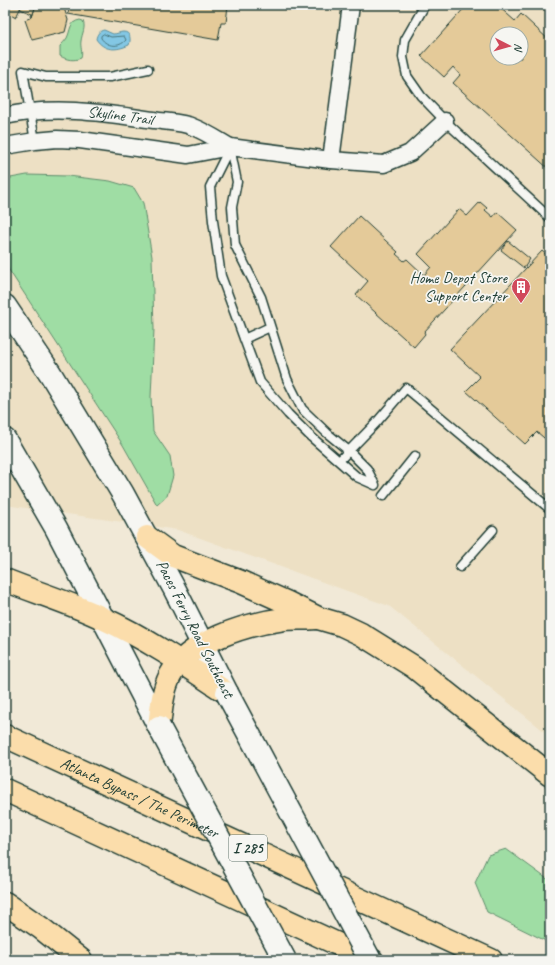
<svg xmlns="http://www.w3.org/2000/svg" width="555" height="965" font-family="Caveat,sans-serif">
<rect width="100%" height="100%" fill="#f1e9d7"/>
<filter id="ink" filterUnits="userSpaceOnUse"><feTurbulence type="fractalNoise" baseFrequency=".025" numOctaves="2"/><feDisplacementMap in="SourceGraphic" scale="8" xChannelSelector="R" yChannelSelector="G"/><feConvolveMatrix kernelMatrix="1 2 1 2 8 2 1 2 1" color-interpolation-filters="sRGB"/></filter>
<g filter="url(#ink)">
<!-- built -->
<path fill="#ede0c4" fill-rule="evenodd" d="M 5,5 L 550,5 L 550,736 L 389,606 L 178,530 L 5,505 ZM 497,34 L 521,34 L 521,58 L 497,58 Z
M 5,949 L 19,960 L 5,960 Z"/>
<!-- green -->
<path fill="#9fdda4" stroke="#5f8d6c" d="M 80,20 L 83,21 C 86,28 82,33 81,41 C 80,47 83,52 81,58 C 74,61 67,60 60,56 L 60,46 C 62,44 65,41 67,38 C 71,30 69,22 80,20 Z
M 27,175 L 68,176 L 110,181 L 134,188 L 143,203 L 152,257 L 154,329 L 151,397 L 153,431 L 170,456 L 173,476 L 167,496 L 157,505 L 123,445 L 5,264 L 5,179 Z
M 506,849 L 550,881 L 550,943 L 487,912 L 475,883 L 488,855 Z"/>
<!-- water -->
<path fill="#83c7e4" stroke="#5b909e" d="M 104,30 C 107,31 110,33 113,34 C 117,34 120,32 123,32 C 131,32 131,40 129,45 C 116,51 104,51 96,39 C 97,34 99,31 104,30 Z"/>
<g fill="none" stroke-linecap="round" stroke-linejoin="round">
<!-- shore -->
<path stroke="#47747a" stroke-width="1" d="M 104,34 L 111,37 L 124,36 L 126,40 C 119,48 107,47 101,38 L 101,36 Z"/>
</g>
<!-- building -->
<path fill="#e4ca99" stroke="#1f3d34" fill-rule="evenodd" d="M 5,5 L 22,5 L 16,17 L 5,11 Z
M 22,5 L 29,5 L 35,8 L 32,17 L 30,18 L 32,14 L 20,9 Z
M 36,5 L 63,5 L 68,20 L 65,32 L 32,40 L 25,20 L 32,17 Z
M 70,5 L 228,5 L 226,23 L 221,23 L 218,40 L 68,14 Z
M 467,5 L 483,5 L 487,9 L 490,5 L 497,5 L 515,21 L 521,14 L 550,41 L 550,170 L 453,83 L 460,75 L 453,67 L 444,77 L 421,56 ZM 497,34 L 521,34 L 521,58 L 497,58 Z
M 480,202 L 487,208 L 485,210 L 493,217 L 497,212 L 517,230 L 424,332 L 425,334 L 414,347 L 356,295 L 368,281 L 331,247 L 359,216 L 398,252 L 396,254 L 404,261 L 407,259 L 424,275 L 431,267 L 418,254 L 459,209 L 467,216 Z
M 508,241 L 530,259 L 524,268 L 501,250 Z
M 542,251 L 550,258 L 550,443 L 537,432 L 525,444 L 466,391 L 480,377 L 450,349 Z"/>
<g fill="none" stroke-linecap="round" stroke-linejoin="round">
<!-- lane casing -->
<g stroke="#1f3d34" stroke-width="11">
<path id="lane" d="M 425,5 L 405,40 L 403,57 L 407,76 L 421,96 L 445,121 L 550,218
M 35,141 L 23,71 L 46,77 L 110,77 L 148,69
M 230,147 L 210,187 L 213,221 L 221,276 L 260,382 L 288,414 L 309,435 L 357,477 L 375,485
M 230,147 L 237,182 L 232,207 L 235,245 L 261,297 L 287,379 L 302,409 L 327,433 L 349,451 L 367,469 L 375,485
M 244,339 L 270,327
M 339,461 L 376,423 L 406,388 L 550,509
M 383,496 L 415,456
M 460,567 L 493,530"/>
</g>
<!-- street casing -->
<g stroke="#1f3d34" stroke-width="19">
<g id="street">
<path id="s1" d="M 5,116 C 55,105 104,113 154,120 C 165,122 183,122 193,127 C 206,132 218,140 230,147"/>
<path d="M 5,146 L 35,141 L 57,139 L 80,140 L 188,155 L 230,147 L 331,160 L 384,164 L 410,153 L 445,121"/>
<path d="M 331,160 L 351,5"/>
</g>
</g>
<!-- secondary casing -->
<g stroke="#1f3d34" stroke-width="25">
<path id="secondary" d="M 5,306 L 50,373 L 123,494 L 175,590 L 227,693
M 5,440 L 56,528 L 159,727"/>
</g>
<!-- highway casing -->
<g stroke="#1f3d34" stroke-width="25">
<g id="highway">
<path d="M 147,537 L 173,556 L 241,582 L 288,603 L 318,618 L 342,625 L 361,634 L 414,667 L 550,775"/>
<path d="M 5,580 C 37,593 71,603 102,618 C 146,638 187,666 227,693"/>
<path d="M 159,727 C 161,711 162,692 170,676 C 188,641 247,624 284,619 C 294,618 305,619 315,618"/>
<path id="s2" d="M 5,736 L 491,960"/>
<path d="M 5,790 L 372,960"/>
<path d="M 5,903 L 41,928 L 81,960"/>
</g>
</g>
<!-- lane -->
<use href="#lane" stroke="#f6f6f2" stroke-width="8"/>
<!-- street -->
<use href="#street" stroke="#f6f6f2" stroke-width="16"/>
<!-- secondary -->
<use href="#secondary" stroke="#f6f6f2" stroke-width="22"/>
<!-- highway -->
<use href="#highway" stroke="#fbddab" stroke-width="22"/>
<!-- secondary-bridge casing -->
<g stroke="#1f3d34" stroke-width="25" stroke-linecap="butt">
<path id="secondary-bridge" d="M 227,693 L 370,960
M 159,727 L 285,960"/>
</g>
<!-- secondary-bridge -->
<use href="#secondary-bridge" stroke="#f6f6f2" stroke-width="22"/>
</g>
</g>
<!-- icons -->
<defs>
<g id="building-pin" transform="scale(1)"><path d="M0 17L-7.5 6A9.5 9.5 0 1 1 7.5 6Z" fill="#d1495b" stroke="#f6f6f2"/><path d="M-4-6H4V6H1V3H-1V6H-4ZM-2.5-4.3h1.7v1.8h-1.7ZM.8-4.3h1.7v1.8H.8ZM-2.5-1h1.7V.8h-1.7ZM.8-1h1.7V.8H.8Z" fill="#fff"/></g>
</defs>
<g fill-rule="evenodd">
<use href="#building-pin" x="521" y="287"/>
</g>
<g text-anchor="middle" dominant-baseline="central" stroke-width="3.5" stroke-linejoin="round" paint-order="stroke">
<!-- shield labels -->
<rect fill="#f6f6f2" stroke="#60746d" stroke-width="1" x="229" y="835" width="38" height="26" rx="3"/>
<g font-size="15" font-weight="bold" fill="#1f3d34">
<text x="248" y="848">I 285</text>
</g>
<!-- street labels -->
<g font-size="16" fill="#1f3d34" stroke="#f6f6f2">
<text stroke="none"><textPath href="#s1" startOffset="116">Skyline Trail</textPath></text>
<text transform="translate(195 629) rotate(63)">Paces Ferry Road Southeast</text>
<text stroke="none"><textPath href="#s2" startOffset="148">Atlanta Bypass / The Perimeter</textPath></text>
</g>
<!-- poi labels -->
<g font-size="16" fill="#1f3d34" stroke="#f6f6f2" text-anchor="end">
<text x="507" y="278">Home Depot Store<tspan x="507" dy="18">Support Center</tspan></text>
</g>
</g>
<!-- margin -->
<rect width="555" height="965" fill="none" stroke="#f6f6f2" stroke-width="20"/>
<rect x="10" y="10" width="535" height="945" fill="none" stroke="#1f3d34" stroke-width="1.5" filter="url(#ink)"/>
<!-- north arrow -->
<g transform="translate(509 46) rotate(96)"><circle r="19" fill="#f6f6f2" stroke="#a0aca6"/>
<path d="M0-3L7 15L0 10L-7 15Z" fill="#d1495b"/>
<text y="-6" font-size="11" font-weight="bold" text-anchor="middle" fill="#1f3d34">N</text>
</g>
</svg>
